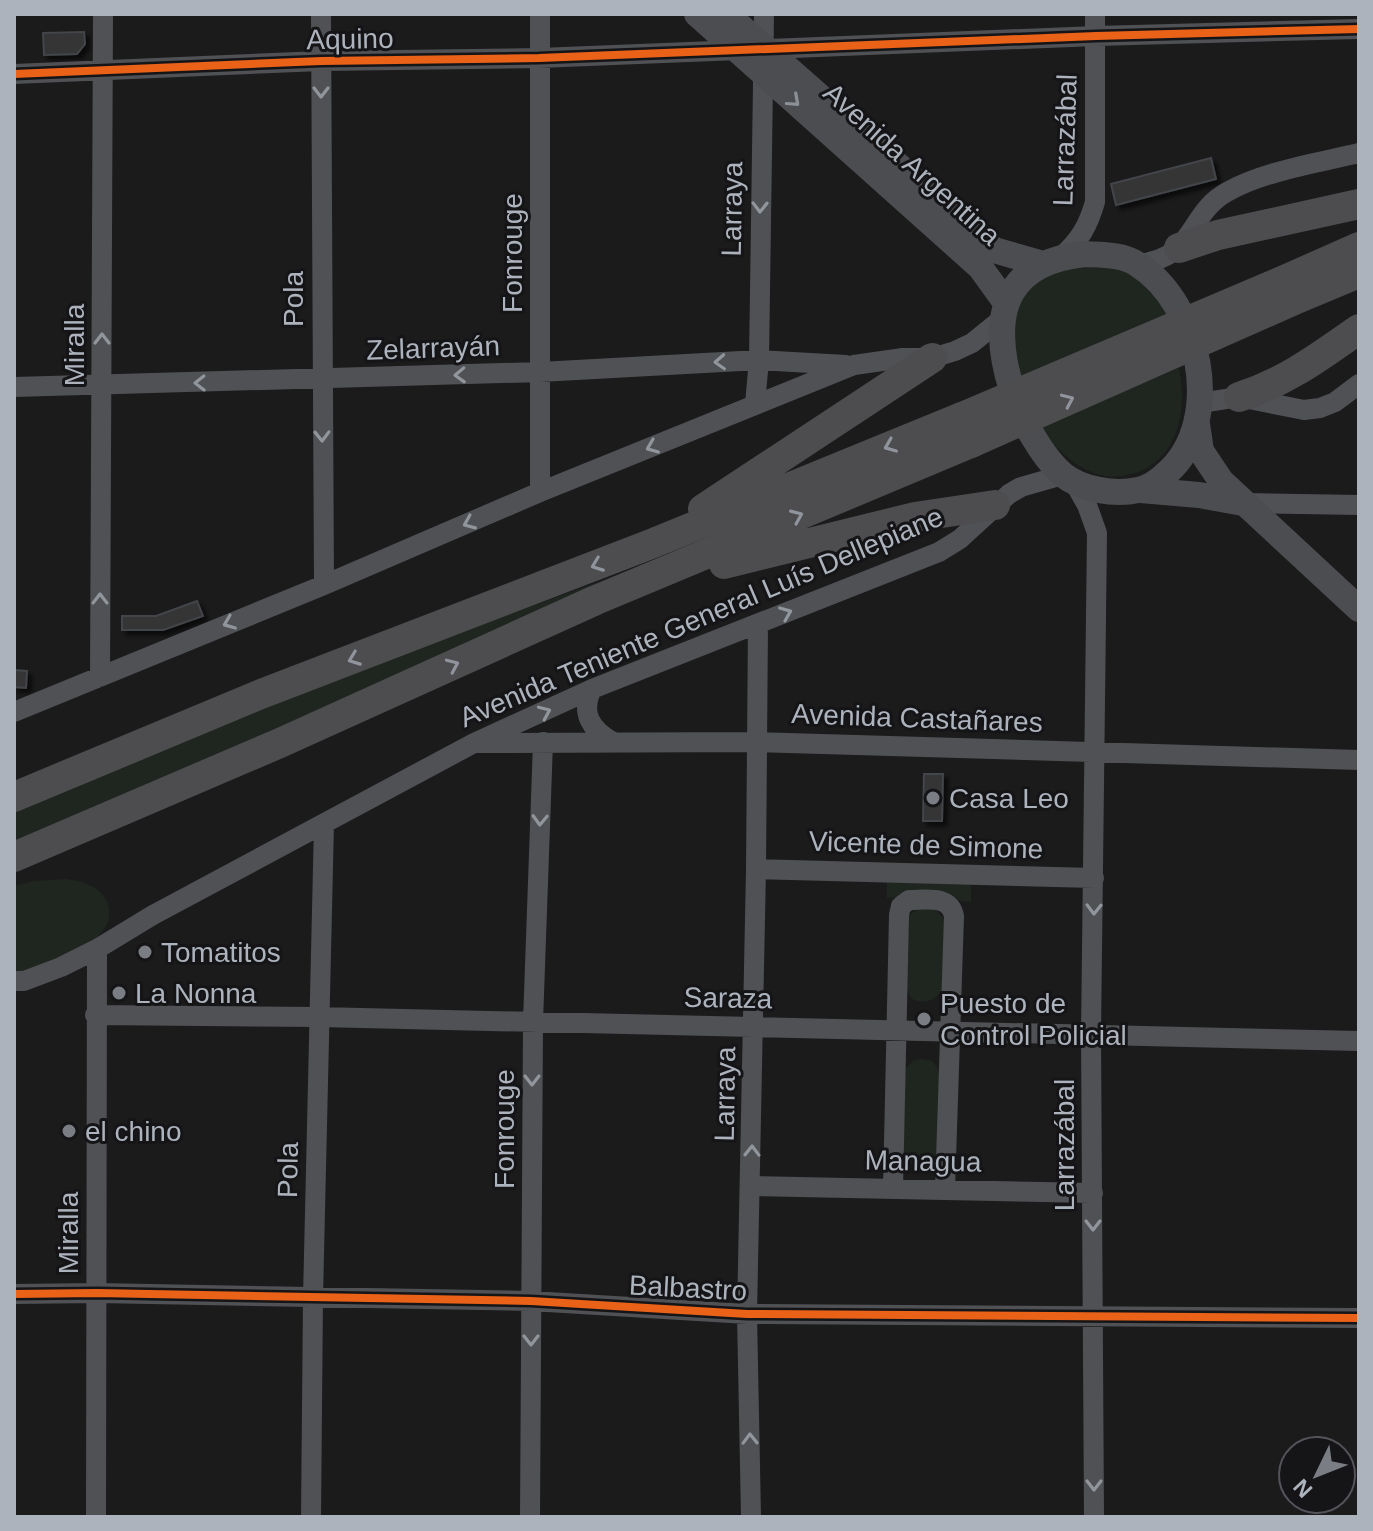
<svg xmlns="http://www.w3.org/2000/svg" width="1373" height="1531" font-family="Arial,sans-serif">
<defs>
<filter id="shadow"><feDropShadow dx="4.5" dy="4.5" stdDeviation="2" flood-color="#0009"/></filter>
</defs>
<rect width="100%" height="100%" fill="#1b1b1c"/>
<!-- green -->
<path fill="#1f2620" d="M 1092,263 L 1142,274 L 1173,316 L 1018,382 C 1007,311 1013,273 1092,263 Z
M 1179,368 C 1188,409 1178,463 1131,474 C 1122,477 1110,478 1101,475 C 1075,469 1055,447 1039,427 Z
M 620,574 L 564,601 L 14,848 L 14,811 L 386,659 Z
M 65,879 C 81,881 100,885 107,902 C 124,943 43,966 14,974 L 14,886 L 34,881 Z
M 887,880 L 971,881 L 971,902 L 961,901 L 949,894 L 887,898 Z
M 918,908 L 935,909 L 944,919 L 944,987 C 937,1000 926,1005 912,999 L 904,986 L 909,916 Z
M 920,1059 L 933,1061 L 941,1075 L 937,1158 C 926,1171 910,1169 902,1154 L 905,1069 L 913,1061 Z"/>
<!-- building -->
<path fill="#343536" stroke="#434548" stroke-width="2" filter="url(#shadow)" d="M 84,32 L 85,44 L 77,54 L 44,55 L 43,33 Z
M 1211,158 L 1216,179 L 1116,205 L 1111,184 Z
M 197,601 L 203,616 L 163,630 L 122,630 L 122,616 L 156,616 Z
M 14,670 L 27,671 L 26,688 L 14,687 Z
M 924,774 L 943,774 L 942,821 L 923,821 Z"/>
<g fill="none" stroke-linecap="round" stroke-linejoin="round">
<!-- minor -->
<path stroke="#4f5154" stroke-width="20" d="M 321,14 L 324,585
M 540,14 L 540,492
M 14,74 L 321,61 L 539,58 L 1096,36 L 1359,29
M 1062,256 C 1080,240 1088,226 1095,202 L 1095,14
M 1138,264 C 1196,258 1187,214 1227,192 C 1264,171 1317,163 1359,153
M 14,387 L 540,372 L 759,360 L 846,365
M 1200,403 L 1239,397 L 1304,410 L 1320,408 L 1335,402 L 1359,384
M 755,404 L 759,360 L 764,14
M 1074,482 L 1087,505 L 1097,533 L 1091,1034 L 1094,1517
M 1243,503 L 1359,505
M 100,677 L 103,14
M 592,689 C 580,713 591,730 613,742
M 14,712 L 324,585 L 540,492 L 854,365 L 903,358 L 932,358 L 955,351 L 972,343 L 1003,318
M 482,743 L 757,742 L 1359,760
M 756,869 L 1094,878
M 14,981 L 24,981 L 61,967 L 97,949 L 153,915 L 474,743 L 592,689 L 939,552 L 960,539 L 1009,494 L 1021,487 L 1063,475
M 95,1015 L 319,1017 L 1359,1041
M 751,1186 L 1093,1193
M 893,1189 L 899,915 L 901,906 L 909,900 C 927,900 950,895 954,916 L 945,1190
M 14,1294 L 97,1293 L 531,1301 L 747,1314 L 1359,1318
M 96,1517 L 97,949
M 311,1517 L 313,1298 L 324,824
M 530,1517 L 533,1022 L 543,742
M 751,1517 L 747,1314 L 756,869 L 758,624"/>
<!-- major -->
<path stroke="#4c4d50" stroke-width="26" d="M 697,14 L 980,267 L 1006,303
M 726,14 L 994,250 L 1043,264
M 1084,254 C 1102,255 1122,254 1137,264 C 1200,303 1225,420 1168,472 C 1160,480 1149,488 1138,490 C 1115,495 1081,490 1062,474 C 1023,439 983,341 1012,292 C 1027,266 1057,257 1084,254 Z
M 1197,424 L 1201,451 L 1221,481 L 1359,609
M 1141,490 L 1199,495 L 1243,503"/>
<!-- highway -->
<path stroke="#4d4d50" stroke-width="30" d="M 1179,248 L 1218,235 L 1359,204
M 1280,282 L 1359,247
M 1292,301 L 1359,273
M 1239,397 C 1286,382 1319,357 1359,329
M 703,509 L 932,358
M 724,564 L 915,517 L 995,505
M 14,797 L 261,694 L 651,544 L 962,417
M 14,857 L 280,743 L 596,600 L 971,443"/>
<!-- highway-bridge -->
<path stroke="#4d4d50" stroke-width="30" d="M 962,417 L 1280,282
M 971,443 L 1292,301"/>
<!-- cycleway casing -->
<g stroke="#151518" stroke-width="13">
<path id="cycleway" d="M 14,74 L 321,61 L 539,58 L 1096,36 L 1359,29
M 14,1294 L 97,1293 L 531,1301 L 747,1314 L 1359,1318"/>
</g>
<!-- cycleway -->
<use href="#cycleway" stroke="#ea6118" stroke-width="8"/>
</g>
<!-- one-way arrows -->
<defs><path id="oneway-chevron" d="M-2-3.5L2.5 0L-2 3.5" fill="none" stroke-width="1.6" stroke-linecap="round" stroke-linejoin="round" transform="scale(2)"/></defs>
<g stroke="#91969d">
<use href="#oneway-chevron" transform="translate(321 92) rotate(90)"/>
<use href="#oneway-chevron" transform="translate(760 207) rotate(91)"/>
<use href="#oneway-chevron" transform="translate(102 339) rotate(-90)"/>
<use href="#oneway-chevron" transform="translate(720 362) rotate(177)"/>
<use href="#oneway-chevron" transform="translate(460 375) rotate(178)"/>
<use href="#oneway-chevron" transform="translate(200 383) rotate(179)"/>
<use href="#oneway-chevron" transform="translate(322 436) rotate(89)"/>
<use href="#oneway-chevron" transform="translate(652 447) rotate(158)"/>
<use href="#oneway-chevron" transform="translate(469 523) rotate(157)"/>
<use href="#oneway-chevron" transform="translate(100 599) rotate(-90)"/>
<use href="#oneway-chevron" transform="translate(786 613) rotate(-22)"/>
<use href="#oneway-chevron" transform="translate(229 623) rotate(158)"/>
<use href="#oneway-chevron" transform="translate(545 712) rotate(-24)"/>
<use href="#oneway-chevron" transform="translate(540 820) rotate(92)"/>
<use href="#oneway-chevron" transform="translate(1094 909) rotate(91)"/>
<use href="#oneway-chevron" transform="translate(532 1080) rotate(90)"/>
<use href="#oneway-chevron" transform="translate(752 1151) rotate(-89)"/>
<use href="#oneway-chevron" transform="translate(1093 1225) rotate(90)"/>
<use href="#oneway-chevron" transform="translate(531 1340) rotate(90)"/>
<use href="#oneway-chevron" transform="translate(750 1439) rotate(-91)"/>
<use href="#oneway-chevron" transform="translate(1094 1485) rotate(90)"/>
</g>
<use stroke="#8b8f96" href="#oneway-chevron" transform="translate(794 101) rotate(42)"/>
<g stroke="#90949c">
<use href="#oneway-chevron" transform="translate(1068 400) rotate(-24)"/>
<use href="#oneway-chevron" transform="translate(890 446) rotate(158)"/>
<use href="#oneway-chevron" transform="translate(797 516) rotate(-23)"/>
<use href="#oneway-chevron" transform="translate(597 565) rotate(159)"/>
<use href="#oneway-chevron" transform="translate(354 659) rotate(159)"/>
<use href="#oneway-chevron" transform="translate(453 665) rotate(-24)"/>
</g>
<!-- markers -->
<g fill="#7a7e84" stroke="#151518" stroke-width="3">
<circle cx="933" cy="798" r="8"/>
<circle cx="145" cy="952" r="8"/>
<circle cx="119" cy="993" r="8"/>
<circle cx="924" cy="1019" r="8"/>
<circle cx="69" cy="1131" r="8"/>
</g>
<g text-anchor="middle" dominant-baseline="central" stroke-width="6" stroke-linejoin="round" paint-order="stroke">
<!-- street labels -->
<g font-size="28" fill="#adb3bc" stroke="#151518">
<text transform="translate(350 39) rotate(-1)">Aquino</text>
<text transform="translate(1065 140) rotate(-88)">Larrazábal</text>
<text transform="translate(912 164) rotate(42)">Avenida Argentina</text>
<text transform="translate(732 209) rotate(-89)">Larraya</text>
<text transform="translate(512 253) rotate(-90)">Fonrouge</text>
<text transform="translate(293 299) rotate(-90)">Pola</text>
<text transform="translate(74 345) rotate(-90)">Miralla</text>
<text transform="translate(433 348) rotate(-2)">Zelarrayán</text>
<text transform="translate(701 617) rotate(-23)">Avenida Teniente General Luís Dellepiane</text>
<text transform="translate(917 718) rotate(2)">Avenida Castañares</text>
<text transform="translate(926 845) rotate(2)">Vicente de Simone</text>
<text transform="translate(728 998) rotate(1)">Saraza</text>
<text transform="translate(725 1094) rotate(-89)">Larraya</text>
<text transform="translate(504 1129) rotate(-90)">Fonrouge</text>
<text transform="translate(1064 1145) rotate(-90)">Larrazábal</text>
<text transform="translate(923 1161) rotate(1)">Managua</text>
<text transform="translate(288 1170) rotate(-89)">Pola</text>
<text transform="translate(68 1233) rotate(-90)">Miralla</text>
<text transform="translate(688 1288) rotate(3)">Balbastro</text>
</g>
<!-- poi labels -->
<g font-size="28" fill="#adb3bc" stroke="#151518" text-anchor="start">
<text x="949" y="798">Casa Leo</text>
<text x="161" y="952">Tomatitos</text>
<text x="135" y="993">La Nonna</text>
<text x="940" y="1003">Puesto de<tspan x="940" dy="32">Control Policial</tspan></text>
<text x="85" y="1131">el chino</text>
</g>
</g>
<!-- border -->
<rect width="1373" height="1531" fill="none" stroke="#adb3bc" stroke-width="32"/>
<!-- north arrow -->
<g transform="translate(1317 1475) rotate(227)"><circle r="38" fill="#151518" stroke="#52545a" stroke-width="2"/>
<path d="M0-6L14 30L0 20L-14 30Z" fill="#7a7e84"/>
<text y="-12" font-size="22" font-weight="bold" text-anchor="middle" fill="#adb3bc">N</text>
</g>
</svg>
